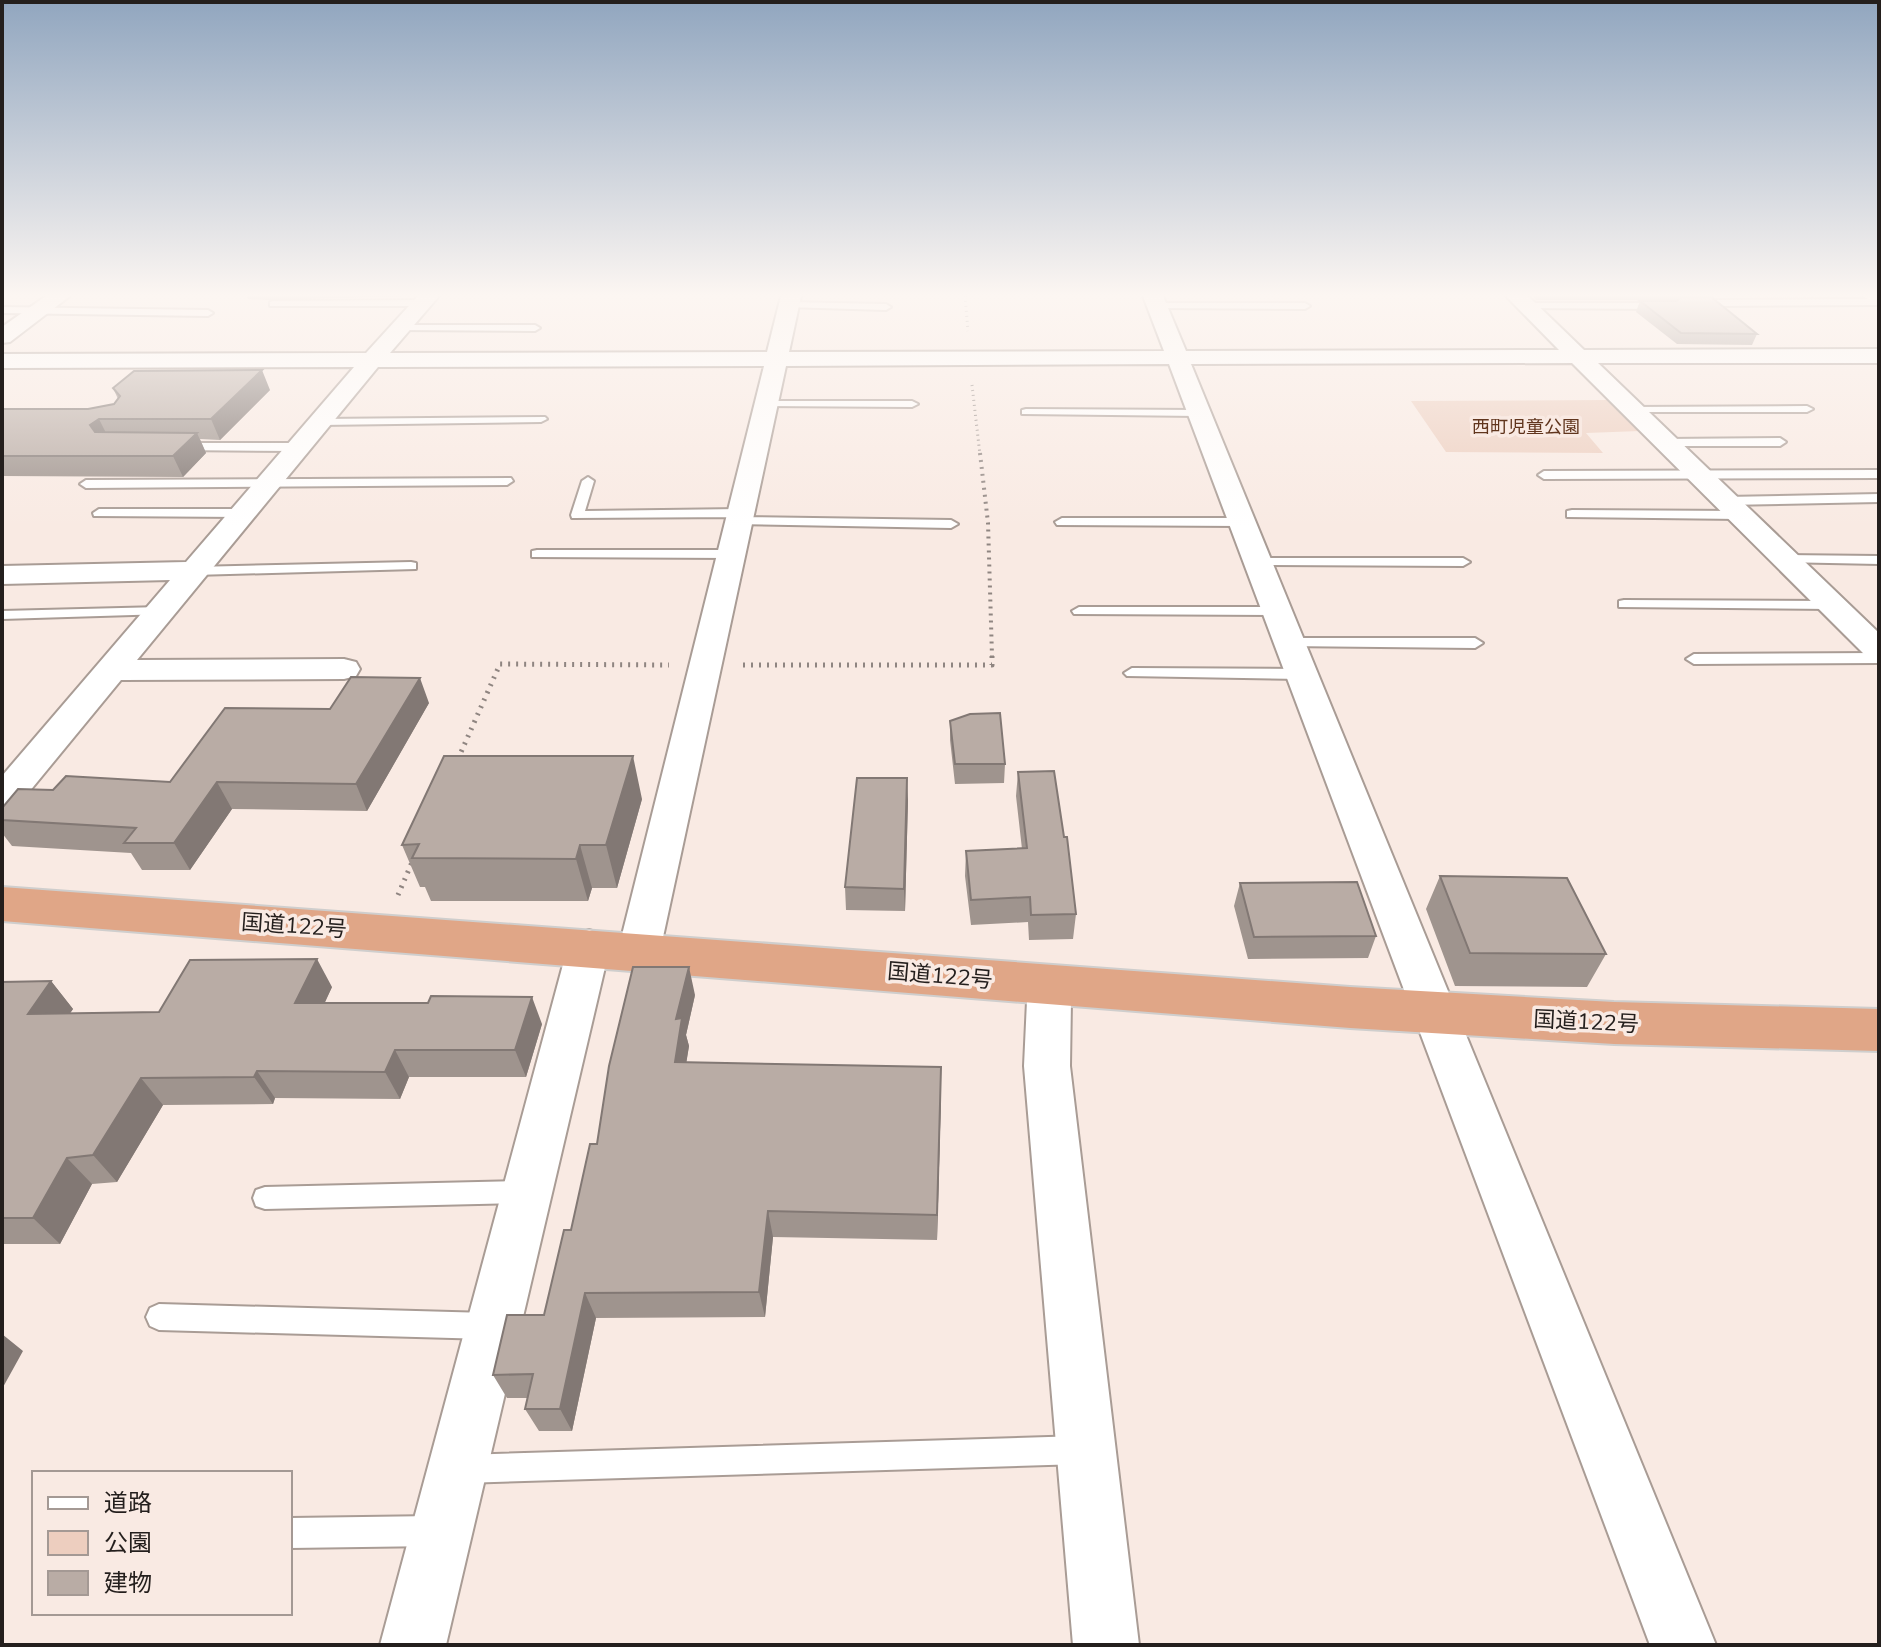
<svg xmlns="http://www.w3.org/2000/svg" width="1881" height="1647" font-family="'Nunito Sans','Noto Sans JP',sans-serif">
<rect width="100%" height="100%" fill="#f9eae3"/>
<!-- green -->
<path fill="#edcebf" d="M 1610,400 L 1640,431 L 1586,433 L 1603,453 L 1446,452 L 1411,401 Z"/>
<g fill="none" stroke-linecap="round" stroke-linejoin="round">
<!-- service casing -->
<g stroke="#a99c95" stroke-width="4">
<path id="service" d="M 1879,299 L 1879,305 L 1714,306 L 1709,303 L 1714,300 Z
M 273,301 L 423,300 L 428,303 L 423,306 L 270,306 L 270,302 Z
M 789,302 L 886,304 L 891,307 L 886,310 L 786,307 L 786,303 Z
M 1156,303 L 1305,303 L 1310,306 L 1305,309 L 1153,308 L 1153,304 Z
M 1525,303 L 1660,303 L 1665,306 L 1660,309 L 1522,308 L 1522,304 Z
M 2,307 L 208,310 L 213,313 L 208,316 L 2,313 Z
M 402,325 L 535,325 L 540,328 L 535,331 L 398,330 L 397,328 Z
M 765,401 L 912,401 L 918,404 L 912,407 L 761,406 L 761,402 Z
M 1632,407 L 1807,406 L 1813,409 L 1807,412 L 1628,412 L 1626,410 Z
M 1026,409 L 1199,410 L 1205,413 L 1199,416 L 1022,414 L 1022,410 Z
M 545,417 L 547,419 L 541,422 L 320,425 L 314,422 L 320,419 Z
M 1665,439 L 1780,438 L 1786,442 L 1780,446 L 1661,446 L 1659,443 Z
M 179,443 L 298,443 L 304,447 L 298,451 L 175,450 L 173,447 Z
M 1879,470 L 1879,478 L 1544,479 L 1538,475 L 1544,471 Z
M 588,477 L 594,481 L 585,511 L 740,509 L 746,513 L 740,517 L 572,518 L 571,515 L 582,481 Z
M 511,478 L 513,481 L 507,485 L 86,488 L 80,484 L 86,480 Z
M 1879,494 L 1879,502 L 1725,505 L 1719,501 L 1725,497 Z
M 99,509 L 243,509 L 249,513 L 243,517 L 94,516 L 93,513 Z
M 1572,510 L 1740,511 L 1746,515 L 1740,519 L 1567,517 L 1567,511 Z
M 738,517 L 951,520 L 958,524 L 951,528 L 733,524 L 733,518 Z
M 1062,518 L 1241,518 L 1248,522 L 1241,526 L 1057,525 L 1055,522 Z
M 537,550 L 731,550 L 738,554 L 731,558 L 532,557 L 532,551 Z
M 1784,555 L 1879,556 L 1879,564 L 1779,562 L 1777,559 Z
M 1257,558 L 1463,558 L 1470,562 L 1463,566 L 1252,565 L 1252,559 Z
M 411,562 L 416,563 L 416,569 L 194,575 L 187,571 L 194,567 Z
M 1624,600 L 1831,601 L 1838,605 L 1831,609 L 1619,607 L 1619,601 Z
M 161,607 L 168,611 L 166,614 L 2,619 L 2,611 Z
M 1079,607 L 1277,607 L 1284,611 L 1277,615 L 1074,614 L 1072,611 Z
M 1289,638 L 1475,638 L 1483,643 L 1475,648 L 1284,646 L 1284,640 Z
M 1879,653 L 1879,663 L 1694,664 L 1686,659 L 1694,654 Z
M 1132,668 L 1301,669 L 1309,674 L 1301,679 L 1127,676 L 1124,673 Z
M 526,1181 L 534,1184 L 538,1192 L 534,1200 L 526,1203 L 265,1209 L 256,1206 L 253,1198 L 256,1190 L 265,1187 Z
M 159,1304 L 488,1313 L 497,1317 L 501,1326 L 497,1335 L 488,1339 L 159,1330 L 150,1326 L 146,1317 L 150,1308 Z
M 1081,1436 L 1091,1440 L 1095,1450 L 1091,1460 L 1081,1464 L 463,1483 L 453,1479 L 449,1469 L 453,1459 L 463,1455 Z
M 435,1516 L 445,1521 L 450,1531 L 445,1541 L 435,1546 L 290,1548 L 290,1518 Z"/>
</g>
<!-- minor casing -->
<g stroke="#a99c95" stroke-width="4">
<path id="minor" d="M 46,296 L 70,296 L 10,342 L 2,343 L 2,327 Z
M 418,296 L 439,296 L 390,353 L 767,352 L 781,296 L 801,296 L 789,352 L 1164,351 L 1143,296 L 1163,296 L 1186,351 L 1559,350 L 1506,296 L 1528,296 L 1584,350 L 1879,349 L 1879,363 L 1598,363 L 1879,633 L 1879,661 L 1868,658 L 1572,363 L 1191,364 L 1716,1645 L 1650,1645 L 1169,364 L 786,366 L 660,951 L 654,962 L 639,967 L 624,962 L 618,951 L 764,366 L 378,367 L 137,660 L 344,659 L 356,662 L 360,669 L 356,676 L 344,679 L 121,680 L 15,809 L 2,812 L 2,776 L 170,580 L 2,584 L 2,566 L 186,562 L 354,367 L 2,368 L 2,354 L 366,353 Z
M 1863,296 L 1879,296 L 1879,306 Z
M 589,930 L 604,935 L 610,946 L 446,1645 L 380,1645 L 568,946 L 574,935 Z
M 1056,968 L 1071,973 L 1078,985 L 1071,1001 L 1070,1066 L 1139,1645 L 1073,1645 L 1024,1066 L 1027,1001 L 1041,973 Z"/>
</g>
<!-- trunk casing -->
<g stroke="#cfcecd" stroke-width="4">
<path id="trunk" d="M 2,887 L 1350,987 L 1614,1002 L 1879,1009 L 1879,1051 L 1614,1044 L 1350,1028 L 2,921 Z"/>
</g>
<!-- path-far2 -->
<path stroke="#8f8581" stroke-width="3" stroke-dasharray="1 4" stroke-linecap="butt" d="M 965,296 L 968,331
M 972,385 L 980,455"/>
<!-- path-far1 -->
<path stroke="#8f8581" stroke-width="4" stroke-dasharray="2 5" stroke-linecap="butt" d="M 980,453 L 988,523 L 992,656"/>
<!-- path -->
<path stroke="#8f8581" stroke-width="5" stroke-dasharray="2 6" stroke-linecap="butt" d="M 743,665 L 992,665 L 992,654
M 458,759 L 500,664 L 669,665
M 398,895 L 413,860"/>
<!-- service -->
<use href="#service" fill="#fff" fill-rule="evenodd"/>
<!-- minor -->
<use href="#minor" fill="#fff" fill-rule="evenodd"/>
<!-- trunk -->
<use href="#trunk" fill="#e0a687" fill-rule="evenodd"/>
</g>
<!-- wall -->
<path fill="#9f948e" d="M 247,296 L 405,296 L 268,300 L 248,299 Z
M 1533,296 L 1710,296 L 1757,334 L 1752,345 L 1677,344 L 1636,312 L 1640,301 L 1673,300 L 1536,300 Z
M 113,388 L 270,390 L 220,440 L 200,439 L 206,453 L 183,477 L 2,476 L 2,409 L 88,409 L 114,404 L 118,399 Z
M 429,703 L 367,811 L 232,809 L 190,870 L 142,870 L 131,853 L 12,846 L 2,833 L 2,820 L 170,782 L 330,709 Z
M 950,721 L 1005,764 L 1004,783 L 955,784 L 950,740 Z
M 1018,772 L 1076,914 L 1073,939 L 1029,940 L 1028,922 L 971,925 L 965,876 L 966,851 L 1022,849 L 1016,796 Z
M 642,799 L 617,888 L 592,888 L 588,901 L 431,901 L 425,887 L 420,887 L 402,845 Z
M 908,800 L 905,911 L 846,910 L 845,887 Z
M 1440,876 L 1606,954 L 1587,987 L 1455,986 L 1426,909 Z
M 1240,883 L 1376,936 L 1368,958 L 1248,959 L 1234,906 Z
M 51,981 L 73,1009 L 70,1013 L 159,1012 L 332,987 L 324,1003 L 542,1024 L 526,1077 L 409,1077 L 400,1099 L 275,1098 L 273,1104 L 163,1105 L 117,1182 L 92,1184 L 60,1244 L 2,1244 L 2,982 Z
M 695,995 L 686,1035 L 689,1046 L 686,1063 L 941,1095 L 937,1240 L 773,1237 L 765,1317 L 596,1318 L 572,1431 L 539,1431 L 525,1409 L 528,1398 L 507,1398 L 493,1375 L 544,1315 L 597,1144 Z"/>
<!-- shaded-wall -->
<path fill="#827874" d="M 262,370 L 270,390 L 220,440 L 211,419 Z
M 99,419 L 109,439 L 100,445 L 90,425 Z
M 197,433 L 206,453 L 183,477 L 173,456 Z
M 420,678 L 429,703 L 367,811 L 356,784 Z
M 633,756 L 642,799 L 617,888 L 606,845 Z
M 907,778 L 908,800 L 905,911 L 904,889 Z
M 217,782 L 232,809 L 190,870 L 174,843 Z
M 580,845 L 592,888 L 588,901 L 576,859 Z
M 317,959 L 332,987 L 312,1031 L 295,1003 Z
M 689,967 L 695,995 L 686,1035 L 689,1046 L 682,1090 L 675,1062 L 676,1019 Z
M 51,981 L 73,1009 L 51,1041 L 28,1014 Z
M 532,997 L 542,1024 L 526,1077 L 515,1050 Z
M 395,1050 L 409,1077 L 400,1099 L 385,1072 Z
M 941,1067 L 941,1095 L 937,1240 L 937,1215 Z
M 257,1071 L 275,1098 L 273,1104 L 254,1077 Z
M 141,1078 L 163,1105 L 117,1182 L 93,1155 Z
M 67,1158 L 92,1184 L 60,1244 L 33,1218 Z
M 768,1211 L 773,1237 L 765,1317 L 759,1292 Z
M 585,1293 L 596,1318 L 572,1431 L 560,1409 Z
M 2,1334 L 23,1351 L 2,1389 Z"/>
<!-- building -->
<path fill="#b9aca5" stroke="#827874" stroke-width="2" d="M 1681,296 L 1710,296 L 1757,334 L 1681,333 L 1640,301 L 1677,301 Z
M 262,370 L 211,419 L 99,419 L 90,425 L 95,432 L 197,433 L 173,456 L 2,456 L 2,409 L 88,409 L 114,404 L 120,396 L 113,388 L 134,371 Z
M 351,677 L 420,678 L 356,784 L 217,782 L 174,843 L 124,843 L 136,828 L 2,820 L 2,808 L 18,789 L 53,790 L 66,776 L 170,782 L 225,708 L 330,709 Z
M 1000,713 L 1005,764 L 955,764 L 950,721 L 970,714 Z
M 444,756 L 633,756 L 606,845 L 580,845 L 576,859 L 412,858 L 419,844 L 402,845 Z
M 1054,771 L 1064,837 L 1067,837 L 1076,914 L 1031,915 L 1030,897 L 971,900 L 966,851 L 1027,848 L 1018,772 Z
M 857,778 L 907,778 L 904,889 L 845,887 Z
M 1440,876 L 1567,878 L 1606,954 L 1470,953 Z
M 1357,882 L 1376,936 L 1254,937 L 1240,883 Z
M 317,959 L 295,1003 L 428,1003 L 431,996 L 532,997 L 515,1050 L 395,1050 L 385,1072 L 257,1071 L 254,1077 L 141,1078 L 93,1155 L 67,1158 L 33,1218 L 2,1218 L 2,982 L 51,981 L 28,1014 L 159,1012 L 190,960 Z
M 633,967 L 689,967 L 676,1019 L 682,1018 L 675,1062 L 941,1067 L 937,1215 L 768,1211 L 759,1292 L 585,1293 L 560,1409 L 525,1409 L 533,1374 L 493,1375 L 507,1315 L 544,1315 L 564,1230 L 571,1230 L 590,1144 L 597,1144 L 609,1066 Z"/>
<!-- sky -->
<linearGradient id="sky" x2="0" y2="1"><stop stop-color="#91a6bf"/><stop offset="0.56" stop-color="#fcf6f2"/><stop offset="1" stop-color="#fcf6f2" stop-opacity="0"/></linearGradient>
<rect width="1881" height="527" fill="url(#sky)"/>
<g text-anchor="middle" dominant-baseline="central" stroke-width="7" stroke-linejoin="round" paint-order="stroke">
<!-- far-park labels -->
<g font-size="18" fill="#60351d" stroke="#f9eae3">
<text x="1526" y="427">西町児童公園</text>
</g>
<!-- street labels -->
<g font-size="22" fill="#241f1d" stroke="#f9eae3">
<text transform="translate(294 926) rotate(4)">国道122号</text>
<text transform="translate(940 976) rotate(5)">国道122号</text>
<text transform="translate(1586 1022) rotate(3)">国道122号</text>
</g>
</g>
<!-- border -->
<rect width="1881" height="1647" fill="none" stroke="#241f1d" stroke-width="8"/>
<!-- legend -->
<rect x="32" y="1471" width="260" height="144" fill="#f9eae3" stroke="#a49994" stroke-width="2"/>
<rect x="48" y="1497" width="40" height="12" fill="#ffffff" stroke="#a49994" stroke-width="2"/>
<text x="104" y="1511" font-size="24" fill="#241f1d">道路</text>
<rect x="48" y="1531" width="40" height="24" fill="#edcebf" stroke="#a49994" stroke-width="2"/>
<text x="104" y="1551" font-size="24" fill="#241f1d">公園</text>
<rect x="48" y="1571" width="40" height="24" fill="#b9aca5" stroke="#a49994" stroke-width="2"/>
<text x="104" y="1591" font-size="24" fill="#241f1d">建物</text>
</svg>
